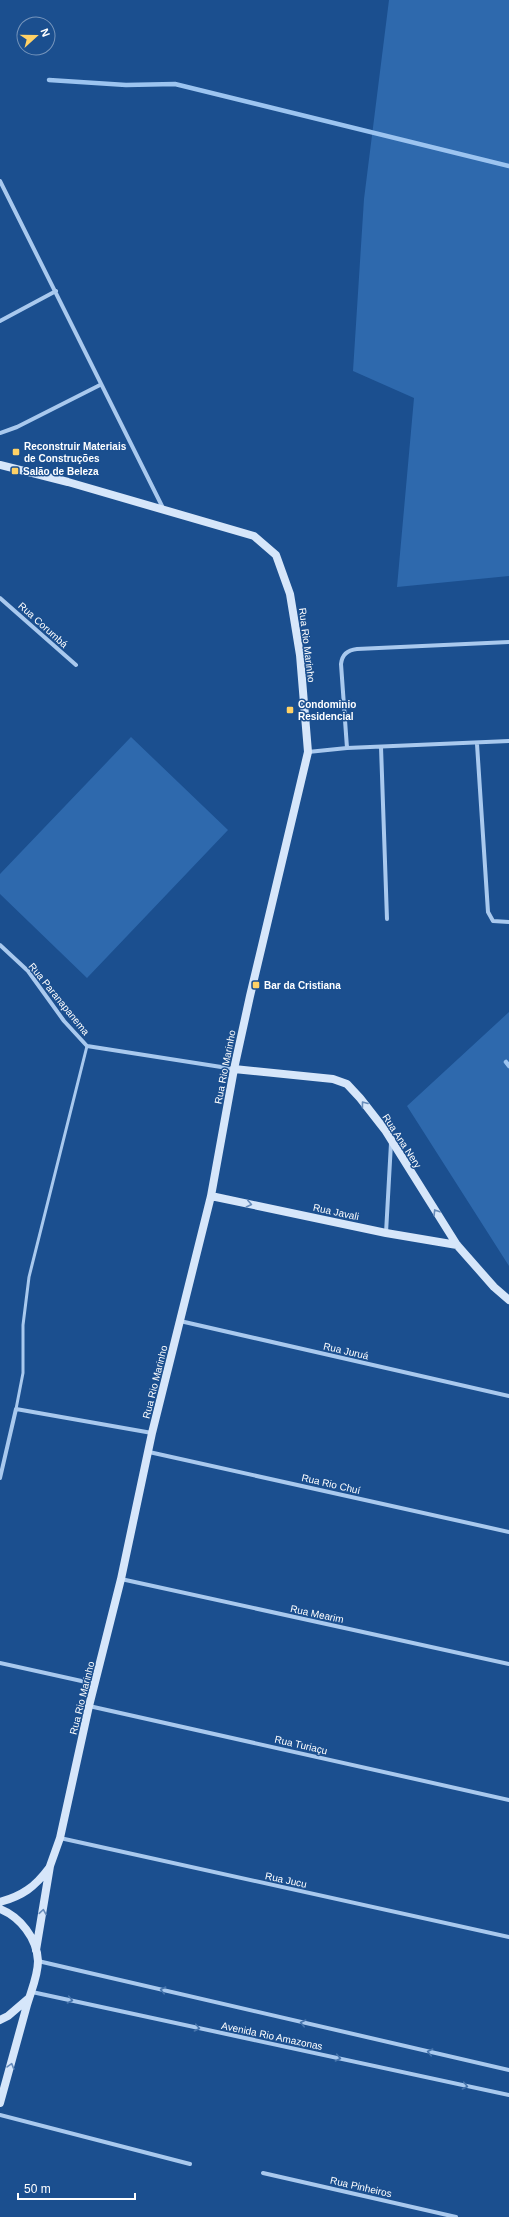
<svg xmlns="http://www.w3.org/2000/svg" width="509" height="2217" font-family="Arial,sans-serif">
<rect width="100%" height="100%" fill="#1b4f8f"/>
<!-- green -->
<path fill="#2e69ad" d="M 389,0 L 509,0 L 509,576 L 397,587 L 414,398 L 353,371 L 364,199 Z
M 131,737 L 228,830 L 87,978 L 0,894 L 0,874 Z
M 509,1012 L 509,1266 L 407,1106 Z"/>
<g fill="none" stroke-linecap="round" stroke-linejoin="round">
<!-- stream -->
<path stroke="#9cc4f0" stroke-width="4.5" d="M 49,80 L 126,85 L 175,84 L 509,166
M 506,1062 L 509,1066"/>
<!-- lane -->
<path stroke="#a9c9ee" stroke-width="3" d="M 16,1409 L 23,1373 L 23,1325 L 29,1277 L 87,1046"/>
<!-- street -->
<path stroke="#a9c9ee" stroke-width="4" d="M 0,181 L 163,508
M 0,321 L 56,291
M 0,433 L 17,427 L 100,385
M 0,598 L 76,665
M 477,744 L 488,912 L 493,921 L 509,922
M 381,747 L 387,919
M 347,748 L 341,664 C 342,654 348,650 357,649 L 509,642
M 308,752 L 347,748 L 509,741
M 0,945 L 28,971 L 64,1021 L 87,1046 L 234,1069
M 386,1233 L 391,1143
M 180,1321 L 509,1396
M 149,1452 L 509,1532
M 0,1478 L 16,1409 L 152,1433
M 121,1579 L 509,1664
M 0,1663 L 95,1684
M 89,1706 L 509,1800
M 60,1838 L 509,1937
M 38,1961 L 509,2070
M 32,1992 L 509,2095
M 0,2115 L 190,2164
M 263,2173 L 456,2217"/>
<!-- secondary -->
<path stroke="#d6e6fa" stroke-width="8" d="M 0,465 L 68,482 L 254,536 L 276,555 L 290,594 L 300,655 L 308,752 L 250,996 L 234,1069 L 211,1196 L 152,1433 L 121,1579 L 89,1706 L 60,1838 L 50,1866 L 36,1950
M 234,1069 L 333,1079 L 347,1084 L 360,1098 L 385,1130 L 457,1245 L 494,1287 L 509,1300
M 211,1196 L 386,1233 L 457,1245
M 0,1902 C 22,1896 35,1887 49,1868
M 0,1909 C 20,1917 37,1938 38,1961 C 38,1976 31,1991 27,2005 C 18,2038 9,2071 0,2103
M 0,2020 L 8,2016 L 29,1998"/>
</g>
<!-- one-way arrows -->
<defs><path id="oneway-chevron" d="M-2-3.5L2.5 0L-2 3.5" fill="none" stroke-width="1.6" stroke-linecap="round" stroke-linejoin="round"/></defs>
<g stroke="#668bba">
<use href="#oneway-chevron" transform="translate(364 1104) rotate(-127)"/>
<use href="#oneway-chevron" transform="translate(249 1204) rotate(12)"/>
<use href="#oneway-chevron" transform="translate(436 1212) rotate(-122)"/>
<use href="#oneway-chevron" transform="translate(43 1912) rotate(-81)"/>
<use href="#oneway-chevron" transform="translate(11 2066) rotate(-74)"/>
</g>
<g stroke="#4674ac">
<use href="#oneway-chevron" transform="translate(163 1990) rotate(-167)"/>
<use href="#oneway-chevron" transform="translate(70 2000) rotate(12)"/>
<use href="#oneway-chevron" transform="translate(303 2023) rotate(-167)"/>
<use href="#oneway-chevron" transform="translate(197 2028) rotate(12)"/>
<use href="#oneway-chevron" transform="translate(430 2052) rotate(-167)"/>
<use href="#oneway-chevron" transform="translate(338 2058) rotate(12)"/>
<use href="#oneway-chevron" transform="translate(465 2086) rotate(12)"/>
</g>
<!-- markers -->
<g fill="#ffd166" stroke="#1b4f8f" stroke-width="1.5">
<rect x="12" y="448" width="8" height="8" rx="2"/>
<rect x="11" y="467" width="8" height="8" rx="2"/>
<rect x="286" y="706" width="8" height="8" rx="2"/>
<rect x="252" y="981" width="8" height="8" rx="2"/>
</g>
<g text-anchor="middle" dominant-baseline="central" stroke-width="3" stroke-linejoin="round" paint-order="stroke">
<!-- poi labels -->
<g font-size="10" font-weight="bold" fill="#fff" stroke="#1b4f8f" text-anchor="start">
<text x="24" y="446">Reconstruir Materiais<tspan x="24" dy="12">de Construções</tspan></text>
<text x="23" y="471">Salão de Beleza</text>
<text x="298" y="704">Condominio<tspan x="298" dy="12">Residencial</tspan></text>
<text x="264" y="985">Bar da Cristiana</text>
</g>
<!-- street labels -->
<g font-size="10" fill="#fff" stroke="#1b4f8f">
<text transform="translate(43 625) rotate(42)">Rua Corumbá</text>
<text transform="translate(307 645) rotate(83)">Rua Rio Marinho</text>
<text transform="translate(59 999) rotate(51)">Rua Paranapanema</text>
<text transform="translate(225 1067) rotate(-79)">Rua Rio Marinho</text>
<text transform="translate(402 1141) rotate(57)">Rua Ana Nery</text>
<text transform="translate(336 1212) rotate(12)">Rua Javali</text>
<text transform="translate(346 1351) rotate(13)">Rua Juruá</text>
<text transform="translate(155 1382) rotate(-76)">Rua Rio Marinho</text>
<text transform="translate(331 1484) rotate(13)">Rua Rio Chuí</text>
<text transform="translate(317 1614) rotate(12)">Rua Mearim</text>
<text transform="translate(82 1698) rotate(-76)">Rua Rio Marinho</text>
<text transform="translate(301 1745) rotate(13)">Rua Turiaçu</text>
<text transform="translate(286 1880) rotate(12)">Rua Jucu</text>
<text transform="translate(272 2036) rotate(12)">Avenida Rio Amazonas</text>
<text transform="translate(361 2187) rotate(13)">Rua Pinheiros</text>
</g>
</g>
<!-- north arrow -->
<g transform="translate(36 36) rotate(69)"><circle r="19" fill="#1b4f8f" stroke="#7695bc"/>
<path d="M0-3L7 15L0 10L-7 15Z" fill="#ffd166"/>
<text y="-6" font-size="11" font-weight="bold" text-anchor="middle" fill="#ffffff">N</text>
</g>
<!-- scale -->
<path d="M18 2193v6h117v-6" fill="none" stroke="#ffffff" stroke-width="2"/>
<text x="24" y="2193" font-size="12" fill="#ffffff" stroke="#1b4f8f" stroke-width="3" paint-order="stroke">50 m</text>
</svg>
